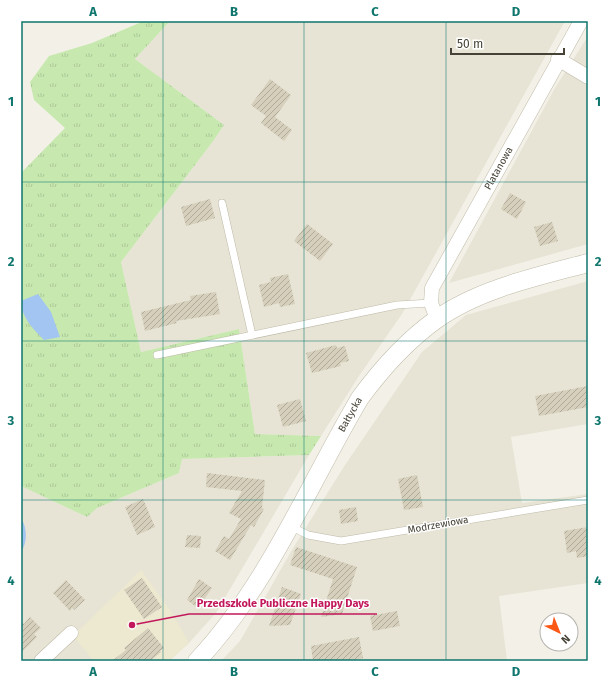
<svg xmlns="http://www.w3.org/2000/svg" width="609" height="682" font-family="'Fira Sans',sans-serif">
<defs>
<pattern id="grass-tufts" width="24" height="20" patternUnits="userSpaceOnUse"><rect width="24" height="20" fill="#c7e8af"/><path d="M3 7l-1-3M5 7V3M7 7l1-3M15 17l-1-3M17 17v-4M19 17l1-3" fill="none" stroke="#acc897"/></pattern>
<pattern id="building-hatch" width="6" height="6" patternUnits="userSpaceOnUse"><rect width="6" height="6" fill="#d5cfbc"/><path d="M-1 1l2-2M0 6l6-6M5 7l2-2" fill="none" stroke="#afaa9a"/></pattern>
</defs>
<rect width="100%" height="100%" fill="#f3f1e7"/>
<!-- residential -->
<path fill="#e7e4d5" d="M 170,21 L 565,21 L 402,314 L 359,376 L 321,436 L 255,434 L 239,329 L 141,352 L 121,262 L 214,140 L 224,125 L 135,59 Z
M 588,36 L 588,244 L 449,283 L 555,88 Z
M 588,281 L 588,424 L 511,437 L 522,503 L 588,494 L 588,583 L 499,596 L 507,661 L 221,661 L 240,641 L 293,548 L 345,465 L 422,352 L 466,315 Z
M 309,455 L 216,613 L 189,643 L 169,661 L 21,661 L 21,486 L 87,517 L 97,508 L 179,473 L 182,459 Z"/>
<!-- education -->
<path fill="#ede9d0" d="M 141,570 L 172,613 L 189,643 L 169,661 L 94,661 L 73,636 Z"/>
<!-- grass -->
<path fill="url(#grass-tufts)" d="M 144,21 L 170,21 L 135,59 L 224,125 L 214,140 L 121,262 L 141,352 L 239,329 L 255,434 L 321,436 L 309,455 L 182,459 L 179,473 L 97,508 L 87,517 L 21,486 L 21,173 L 65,128 L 34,100 L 30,82 L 49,56 L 92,43 Z"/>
<!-- water -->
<path fill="#a2c6f1" d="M 38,294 L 51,312 L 60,337 L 44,340 C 34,330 21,317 21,301 Z
M 21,518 C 27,527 28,542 21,552 Z"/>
<!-- building -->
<path fill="url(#building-hatch)" d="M 270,79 L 291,95 L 275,117 L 292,130 L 284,141 L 261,123 L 266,116 L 251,105 Z
M 510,193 L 526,202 L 517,219 L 501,209 Z
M 210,199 L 215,218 L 186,226 L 181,207 Z
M 552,222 L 558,241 L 540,246 L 534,227 Z
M 307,224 L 333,244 L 320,261 L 294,241 Z
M 288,274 L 295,304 L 280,307 L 279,303 L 264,307 L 259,285 L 271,282 L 270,278 Z
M 216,292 L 220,314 L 176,321 L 177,323 L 145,331 L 141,312 L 191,300 L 190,296 Z
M 336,345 L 337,348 L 345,346 L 349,361 L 340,363 L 341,366 L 312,373 L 306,353 Z
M 588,386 L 588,407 L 539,416 L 535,396 Z
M 300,399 L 306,421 L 283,427 L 277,405 Z
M 207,473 L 265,480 L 262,508 L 264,509 L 254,527 L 251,525 L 230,560 L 215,551 L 224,536 L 229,539 L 241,519 L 229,513 L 242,491 L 206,487 Z
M 417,475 L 423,507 L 404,510 L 398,479 Z
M 143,499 L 155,527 L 137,535 L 125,507 Z
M 356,507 L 358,521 L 341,524 L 339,510 Z
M 588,527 L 588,556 L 577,558 L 576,551 L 567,553 L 564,531 Z
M 187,535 L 201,536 L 200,548 L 185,547 Z
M 296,547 L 357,567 L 342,614 L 321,617 L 333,579 L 290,565 Z
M 142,578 L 162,607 L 144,619 L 124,590 Z
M 199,579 L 212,588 L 198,608 L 187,600 Z
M 66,580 L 85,600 L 74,610 L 72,608 L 70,611 L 53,593 Z
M 282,587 L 301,594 L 290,625 L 269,626 Z
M 397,611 L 400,626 L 373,631 L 370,616 Z
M 30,617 L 41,628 L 34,634 L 37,637 L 21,653 L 21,621 L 24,624 Z
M 148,628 L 164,648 L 160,651 L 161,652 L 150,661 L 112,661 L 126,650 L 124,648 Z
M 359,637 L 363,658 L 348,661 L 313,661 L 311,646 Z"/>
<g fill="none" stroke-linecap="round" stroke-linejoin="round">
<!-- service casing -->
<g stroke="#bfbaa9" stroke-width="8">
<path id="service" d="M 222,203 L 252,335
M 157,355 L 397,305 L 431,303
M 290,526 L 308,535 L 341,541 L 588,500"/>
</g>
<!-- minor casing -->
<g stroke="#bfbaa9" stroke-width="15">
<g id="minor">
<path d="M 558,59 L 588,77"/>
<path id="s1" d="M 437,319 L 431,303 L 432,288 L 581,21"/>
<path d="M 41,661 L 71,633"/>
</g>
</g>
<!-- tertiary casing -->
<g stroke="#bfbaa9" stroke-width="19">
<g id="tertiary">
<path id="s2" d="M 197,661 C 268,585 308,486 360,398 C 382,368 406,341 437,319 C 479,289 539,276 588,263"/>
</g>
</g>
<!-- service -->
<use href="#service" stroke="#fff" stroke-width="7"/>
<!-- minor -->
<use href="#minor" stroke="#fff" stroke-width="14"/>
<!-- tertiary -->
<use href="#tertiary" stroke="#fff" stroke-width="18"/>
</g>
<!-- grid -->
<path fill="none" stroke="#0f766e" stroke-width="1" stroke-opacity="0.55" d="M 163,21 L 163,661M 304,21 L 304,661M 446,21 L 446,661M 21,182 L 588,182M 21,341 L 588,341M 21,500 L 588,500"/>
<g text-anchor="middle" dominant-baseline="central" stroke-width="3" stroke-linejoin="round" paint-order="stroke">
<!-- street labels -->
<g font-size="10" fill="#464236" stroke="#fff">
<text stroke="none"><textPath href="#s1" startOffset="169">Platanowa</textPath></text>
<text stroke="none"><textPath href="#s2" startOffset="291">Bałtycka</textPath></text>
<text transform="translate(438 525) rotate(-10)">Modrzewiowa</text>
</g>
</g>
<!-- callouts -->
<path fill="none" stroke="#c2185b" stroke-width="1.5" d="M132 625L189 614H377"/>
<circle fill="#c2185b" stroke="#fff" stroke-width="1.5" cx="132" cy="625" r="4"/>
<g font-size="11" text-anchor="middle" font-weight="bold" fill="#c2185b" stroke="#fff" stroke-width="3" stroke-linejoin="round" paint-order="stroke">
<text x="283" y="607">Przedszkole Publiczne Happy Days</text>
</g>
<!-- border -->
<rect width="609" height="682" fill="none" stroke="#ffffff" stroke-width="44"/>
<!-- north arrow -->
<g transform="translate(559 632) rotate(137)"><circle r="19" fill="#ffffff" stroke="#b5b3af"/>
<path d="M0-3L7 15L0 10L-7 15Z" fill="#fb5716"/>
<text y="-6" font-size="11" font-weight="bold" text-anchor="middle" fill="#464236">N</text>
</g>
<!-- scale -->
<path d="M451 48v6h113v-6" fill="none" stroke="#464236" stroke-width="2"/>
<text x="457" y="48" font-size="12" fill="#464236" stroke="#ffffff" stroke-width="3" paint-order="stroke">50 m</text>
<rect x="22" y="22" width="565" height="638" fill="none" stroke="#0f766e" stroke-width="1.5"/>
<g font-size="13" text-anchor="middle" font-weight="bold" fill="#0f766e">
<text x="93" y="16">A</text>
<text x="234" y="16">B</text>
<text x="375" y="16">C</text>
<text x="516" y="16">D</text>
<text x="11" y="106">1</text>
<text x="598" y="106">1</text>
<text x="11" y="266">2</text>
<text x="598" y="266">2</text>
<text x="11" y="425">3</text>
<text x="598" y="425">3</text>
<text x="11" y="585">4</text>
<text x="598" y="585">4</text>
<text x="93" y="676">A</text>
<text x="234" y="676">B</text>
<text x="375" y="676">C</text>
<text x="516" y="676">D</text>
</g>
</svg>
